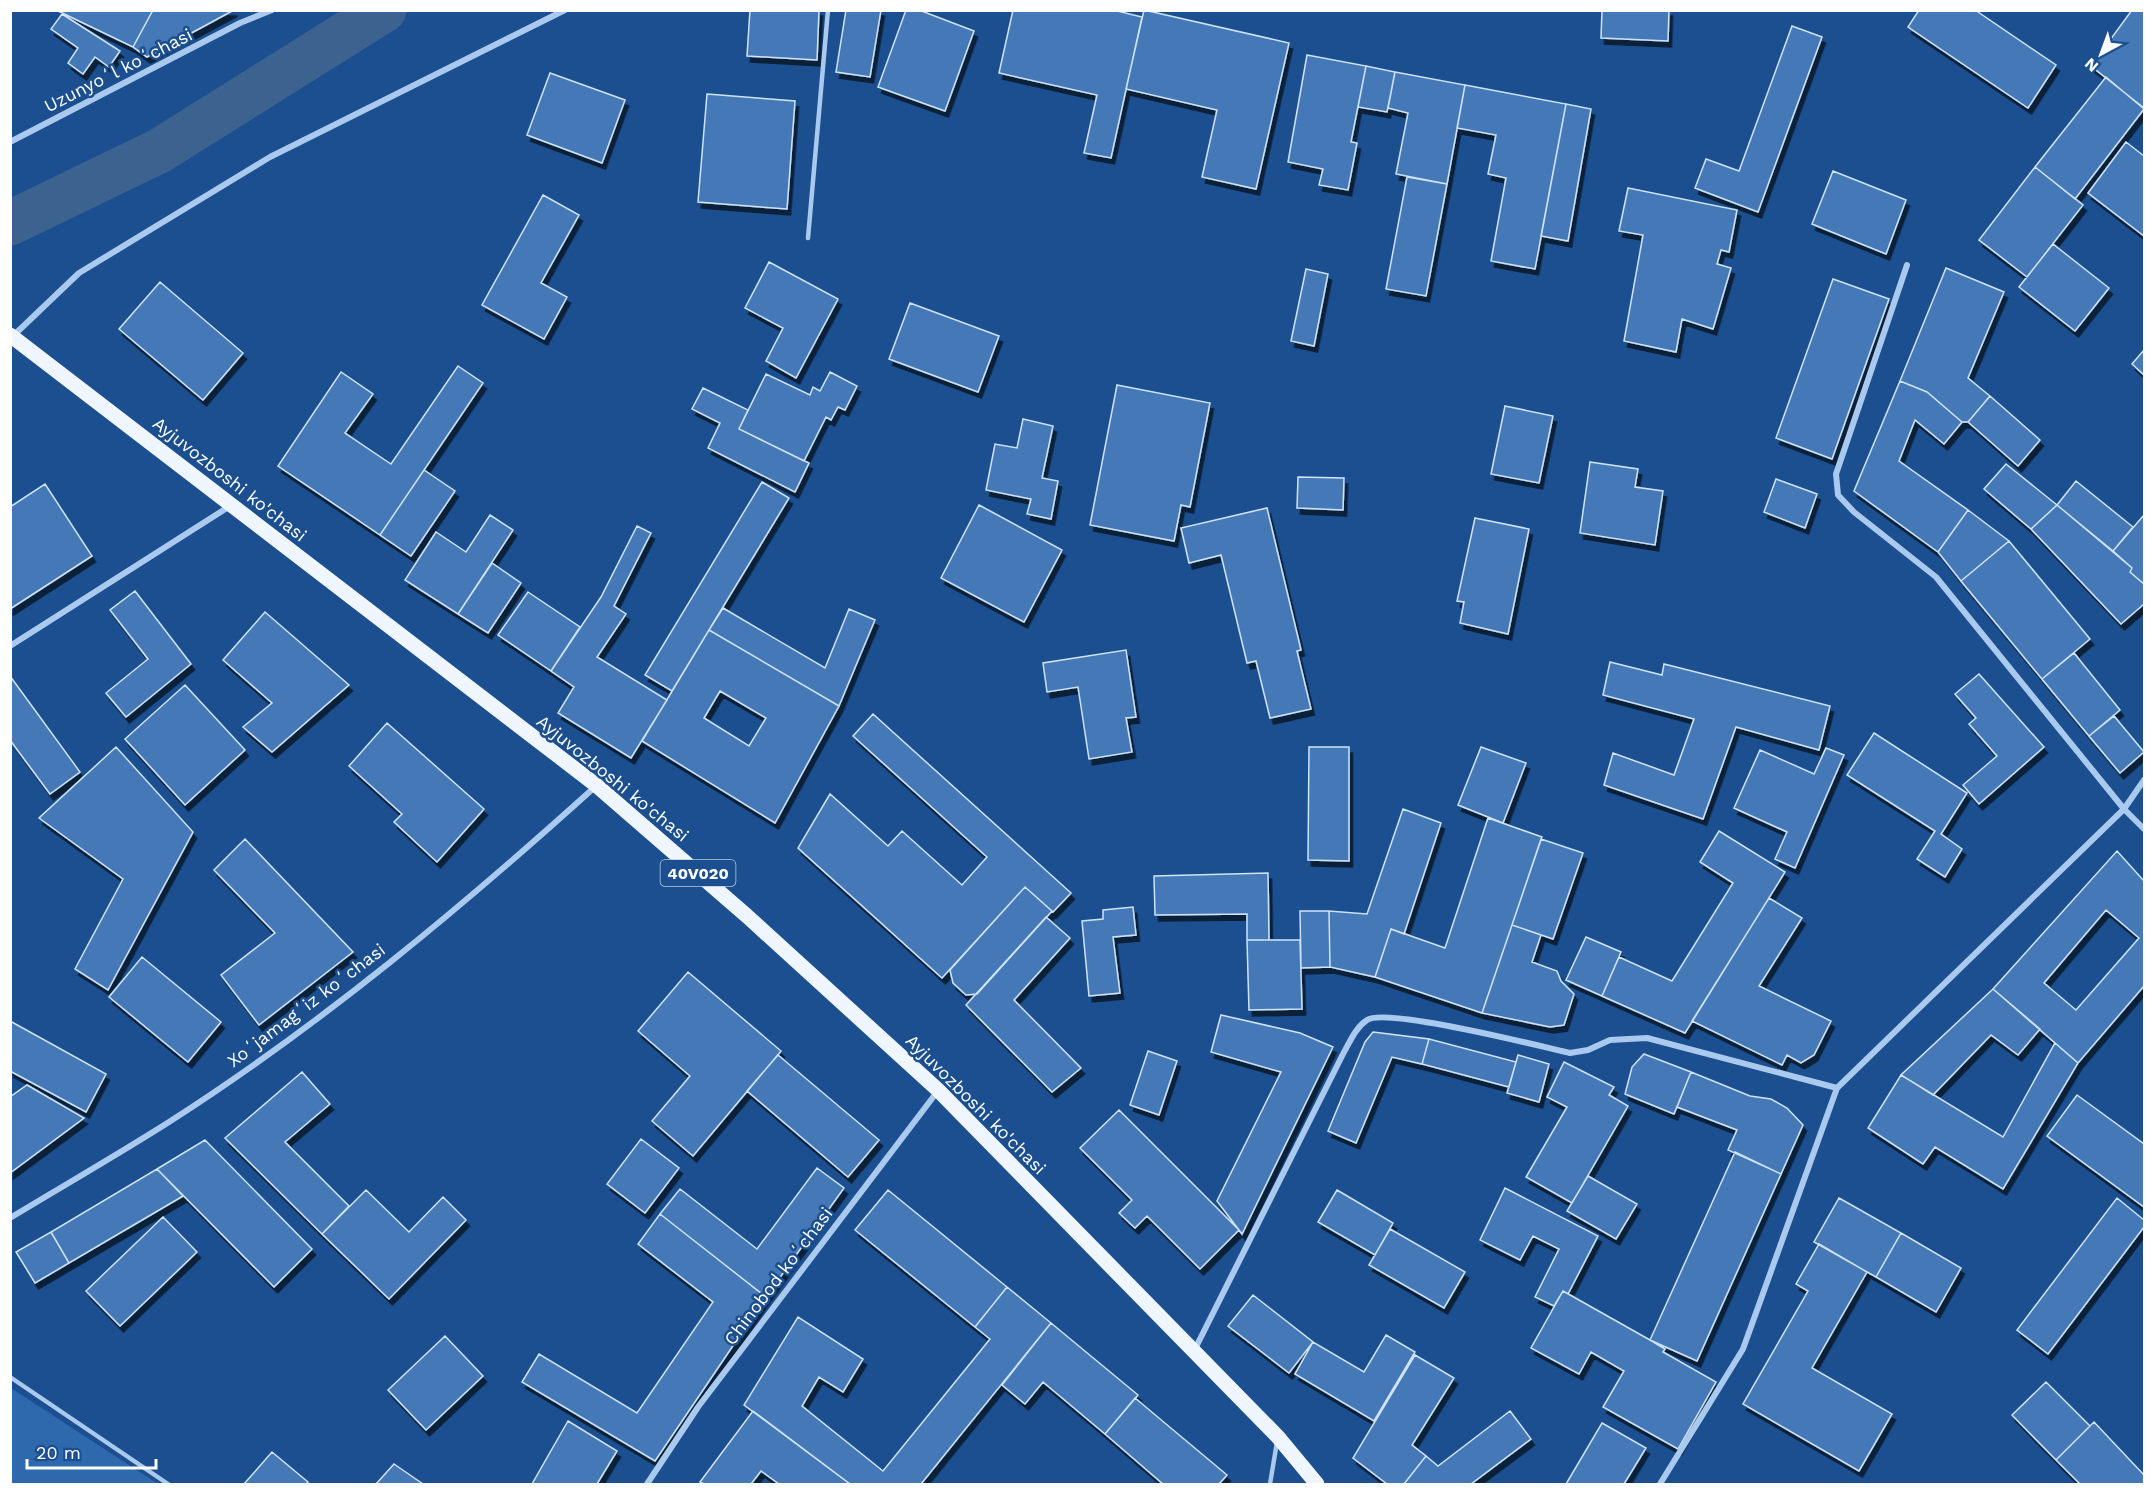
<svg xmlns="http://www.w3.org/2000/svg" width="2155" height="1495" font-family="'Work Sans',sans-serif">
<defs>
<filter id="shadow"><feDropShadow dx="3.5" dy="6" stdDeviation="0" flood-color="#0009"/></filter>
</defs>
<rect width="100%" height="100%" fill="#1b4f8f"/>
<!-- green -->
<path fill="#2e69ad" d="M 11,1388 L 158,1484 L 11,1484 Z"/>
<g fill="none" stroke-linecap="round" stroke-linejoin="round">
<!-- canal -->
<path stroke="#3c6290" stroke-width="45" d="M 10,223 L 159,151 L 384,10"/>
</g>
<!-- building -->
<path fill="#4478b7" stroke="#cfe3fa" stroke-width="1.5" fill-rule="evenodd" filter="url(#shadow)" d="M 56,10 L 153,10 L 133,47 Z
M 153,10 L 234,10 L 147,57 L 133,47 Z
M 750,10 L 819,10 L 817,60 L 747,56 Z
M 846,10 L 881,10 L 870,77 L 836,72 Z
M 906,10 L 919,10 L 974,31 L 945,111 L 878,87 Z
M 1013,10 L 1113,10 L 1142,17 L 1111,158 L 1084,153 L 1097,95 L 999,73 Z
M 1144,10 L 1289,43 L 1256,189 L 1202,177 L 1217,110 L 1126,89 Z
M 1602,10 L 1669,10 L 1668,41 L 1601,38 Z
M 1919,10 L 1975,10 L 2056,65 L 2028,108 L 1908,27 Z
M 2132,10 L 2144,10 L 2144,108 L 2091,66 Z
M 62,14 L 120,51 L 109,67 L 95,57 L 83,74 L 68,63 L 78,48 L 51,29 Z
M 1792,26 L 1822,37 L 1758,212 L 1695,188 L 1706,159 L 1739,171 Z
M 1307,55 L 1366,66 L 1351,142 L 1357,143 L 1348,190 L 1319,185 L 1323,169 L 1288,162 Z
M 1366,66 L 1395,72 L 1387,112 L 1358,107 Z
M 1395,72 L 1465,85 L 1447,184 L 1396,174 L 1408,113 L 1388,108 Z
M 550,73 L 625,100 L 602,163 L 527,135 Z
M 2106,77 L 2144,109 L 2075,199 L 2035,167 Z
M 1465,85 L 1566,104 L 1535,269 L 1491,261 L 1506,178 L 1488,174 L 1496,135 L 1457,128 Z
M 707,94 L 795,101 L 787,209 L 698,202 Z
M 1566,104 L 1591,109 L 1568,241 L 1541,236 Z
M 2126,142 L 2144,156 L 2144,236 L 2088,193 Z
M 2035,167 L 2083,205 L 2027,277 L 1979,240 Z
M 1833,171 L 1906,200 L 1886,254 L 1812,224 Z
M 1407,177 L 1447,184 L 1426,296 L 1386,289 Z
M 1628,188 L 1737,210 L 1729,252 L 1721,250 L 1717,264 L 1731,268 L 1713,329 L 1682,319 L 1676,352 L 1624,341 L 1643,235 L 1619,231 Z
M 543,195 L 579,215 L 541,283 L 567,297 L 544,339 L 482,305 Z
M 2053,244 L 2109,288 L 2075,331 L 2019,287 Z
M 769,262 L 838,299 L 796,378 L 766,361 L 783,328 L 745,308 Z
M 1946,268 L 2004,292 L 1968,378 L 1990,396 L 1968,422 L 1962,422 L 1927,392 L 1900,381 Z
M 1306,269 L 1328,274 L 1314,346 L 1291,341 Z
M 1833,279 L 1889,299 L 1832,459 L 1776,438 Z
M 160,282 L 243,353 L 203,400 L 119,329 Z
M 910,303 L 999,336 L 978,392 L 889,359 Z
M 2144,350 L 2144,375 L 2132,364 Z
M 458,366 L 483,383 L 380,535 L 278,466 L 341,372 L 373,394 L 345,433 L 391,464 Z
M 830,372 L 857,386 L 845,410 L 838,407 L 831,420 L 826,417 L 804,461 L 739,429 L 766,374 L 810,395 L 813,387 L 820,391 Z
M 1900,381 L 1927,392 L 1962,422 L 1944,444 L 1915,420 L 1899,461 L 1968,510 L 1938,552 L 1854,491 Z
M 1117,385 L 1210,403 L 1190,507 L 1181,505 L 1174,541 L 1090,525 Z
M 703,388 L 748,410 L 739,429 L 809,463 L 795,492 L 708,448 L 720,423 L 692,409 Z
M 1990,396 L 2040,440 L 2018,466 L 1968,422 Z
M 1505,406 L 1553,416 L 1539,483 L 1491,474 Z
M 1023,419 L 1053,426 L 1042,478 L 1058,481 L 1051,519 L 1027,514 L 1031,499 L 986,490 L 995,444 L 1017,448 Z
M 1590,462 L 1638,469 L 1635,487 L 1663,491 L 1655,545 L 1580,533 Z
M 2006,464 L 2057,505 L 2031,529 L 1984,489 Z
M 424,470 L 455,491 L 411,556 L 380,535 Z
M 1298,477 L 1344,478 L 1343,510 L 1297,508 Z
M 1776,479 L 1817,494 L 1805,528 L 1764,512 Z
M 2076,481 L 2133,527 L 2113,551 L 2057,505 Z
M 762,482 L 789,498 L 672,691 L 645,675 Z
M 45,484 L 92,556 L 10,609 L 10,507 Z
M 979,505 L 1062,550 L 1024,622 L 941,578 Z
M 2057,505 L 2132,568 L 2130,572 L 2144,584 L 2144,604 L 2121,624 L 2031,529 Z
M 1267,508 L 1301,650 L 1297,651 L 1311,709 L 1270,718 L 1256,661 L 1247,663 L 1221,555 L 1189,563 L 1181,528 Z
M 1968,510 L 2009,541 L 1961,581 L 1938,552 Z
M 490,515 L 513,530 L 458,614 L 405,580 L 436,532 L 466,552 Z
M 2144,515 L 2144,584 L 2130,572 L 2132,568 L 2113,551 Z
M 1475,518 L 1529,529 L 1508,634 L 1460,623 L 1464,602 L 1457,601 Z
M 637,526 L 651,533 L 614,606 L 626,614 L 597,657 L 667,700 L 631,758 L 558,713 L 574,687 L 551,671 L 601,597 Z
M 2009,541 L 2090,639 L 2042,679 L 1961,581 Z
M 492,563 L 521,583 L 488,633 L 458,614 Z
M 135,591 L 191,664 L 126,717 L 106,693 L 148,659 L 110,610 Z
M 528,592 L 580,627 L 551,671 L 498,635 Z
M 723,608 L 825,668 L 849,609 L 875,620 L 839,706 L 709,630 Z
M 265,612 L 349,685 L 272,752 L 243,727 L 272,703 L 223,660 Z
M 709,630 L 839,706 L 775,823 L 642,741 ZM 720,691 L 766,718 L 749,746 L 704,718 Z
M 1126,650 L 1136,717 L 1126,718 L 1132,752 L 1089,759 L 1078,687 L 1047,692 L 1043,663 Z
M 2074,653 L 2120,710 L 2089,736 L 2042,679 Z
M 1610,662 L 1662,675 L 1664,664 L 1830,706 L 1819,750 L 1736,727 L 1703,819 L 1604,785 L 1613,753 L 1674,775 L 1694,719 L 1603,695 Z
M 1979,674 L 2044,747 L 1979,804 L 1963,785 L 1997,756 L 1969,724 L 1976,718 L 1955,694 Z
M 10,676 L 80,772 L 50,794 L 10,740 Z
M 185,685 L 245,750 L 185,805 L 125,739 Z
M 873,714 L 1071,893 L 1053,912 L 1025,887 L 942,978 L 798,848 L 830,794 L 888,846 L 902,831 L 962,885 L 987,857 L 853,736 Z
M 2114,716 L 2144,752 L 2120,773 L 2089,736 Z
M 387,723 L 484,809 L 437,862 L 394,822 L 402,814 L 349,766 Z
M 1874,733 L 1967,793 L 1941,834 L 1962,849 L 1945,877 L 1917,859 L 1935,831 L 1847,775 Z
M 116,747 L 193,832 L 108,990 L 75,969 L 123,879 L 39,818 Z
M 1309,747 L 1349,747 L 1349,861 L 1308,860 Z
M 1481,747 L 1526,763 L 1503,823 L 1458,805 Z
M 1826,748 L 1844,755 L 1795,868 L 1775,859 L 1787,832 L 1734,808 L 1760,750 L 1814,774 Z
M 1403,809 L 1441,823 L 1404,934 L 1391,929 L 1375,977 L 1330,967 L 1329,911 L 1367,914 Z
M 1488,818 L 1542,837 L 1482,1013 L 1375,977 L 1391,929 L 1445,948 Z
M 1719,831 L 1785,872 L 1685,1033 L 1602,996 L 1619,957 L 1672,981 L 1733,883 L 1700,862 Z
M 245,839 L 353,952 L 259,1025 L 221,975 L 275,933 L 214,870 Z
M 1541,839 L 1583,853 L 1553,939 L 1512,925 Z
M 2117,851 L 2144,881 L 2144,986 L 2078,1063 L 1993,989 ZM 2106,910 L 2139,938 L 2076,1010 L 2044,983 Z
M 1268,873 L 1269,940 L 1247,940 L 1247,914 L 1155,915 L 1154,876 Z
M 1025,887 L 1052,911 L 977,994 L 966,995 L 953,983 L 950,970 Z
M 1769,898 L 1802,918 L 1759,986 L 1831,1021 L 1814,1055 L 1801,1063 L 1787,1055 L 1782,1065 L 1692,1021 Z
M 1133,907 L 1136,935 L 1113,937 L 1120,993 L 1089,996 L 1082,921 L 1103,919 L 1103,910 Z
M 1300,911 L 1329,911 L 1330,967 L 1301,968 Z
M 1046,917 L 1070,938 L 1014,1000 L 1081,1068 L 1052,1092 L 966,1005 Z
M 1512,925 L 1541,935 L 1532,962 L 1557,971 L 1561,981 L 1574,994 L 1564,1025 L 1550,1027 L 1482,1013 Z
M 1586,937 L 1621,952 L 1602,996 L 1566,980 Z
M 1247,940 L 1300,940 L 1302,1009 L 1249,1010 Z
M 142,957 L 221,1022 L 188,1062 L 109,997 Z
M 688,972 L 781,1051 L 693,1156 L 652,1121 L 690,1076 L 638,1031 Z
M 1993,989 L 2040,1029 L 2018,1055 L 1991,1035 L 1933,1095 L 1901,1075 Z
M 1221,1015 L 1300,1033 L 1333,1047 L 1242,1234 L 1217,1201 L 1281,1072 L 1211,1052 Z
M 10,1021 L 106,1074 L 86,1112 L 10,1071 Z
M 1373,1032 L 1429,1039 L 1422,1064 L 1392,1057 L 1356,1143 L 1328,1131 L 1365,1042 Z
M 1429,1039 L 1516,1062 L 1509,1087 L 1422,1064 Z
M 2055,1043 L 2078,1063 L 2003,1189 L 1935,1147 L 1923,1164 L 1868,1128 L 1901,1075 L 2003,1137 Z
M 1148,1051 L 1177,1061 L 1159,1115 L 1130,1105 Z
M 1644,1054 L 1691,1072 L 1674,1114 L 1625,1094 L 1632,1067 Z
M 778,1055 L 879,1140 L 848,1177 L 747,1091 Z
M 1518,1055 L 1549,1064 L 1539,1102 L 1507,1093 Z
M 1564,1062 L 1614,1087 L 1609,1095 L 1628,1106 L 1572,1203 L 1526,1177 L 1567,1107 L 1547,1097 Z
M 302,1072 L 330,1104 L 285,1142 L 349,1206 L 322,1234 L 225,1138 Z
M 1691,1072 L 1750,1096 L 1771,1099 L 1787,1108 L 1803,1125 L 1781,1174 L 1728,1150 L 1737,1130 L 1677,1107 Z
M 27,1085 L 84,1118 L 10,1173 L 10,1097 Z
M 2077,1095 L 2144,1144 L 2144,1207 L 2047,1136 Z
M 1119,1110 L 1239,1230 L 1200,1269 L 1147,1216 L 1135,1228 L 1119,1213 L 1132,1200 L 1080,1148 Z
M 641,1139 L 679,1168 L 645,1213 L 607,1184 Z
M 205,1140 L 312,1249 L 274,1287 L 157,1169 Z
M 1735,1152 L 1781,1174 L 1697,1361 L 1650,1340 Z
M 817,1168 L 844,1188 L 766,1297 L 660,1214 L 680,1189 L 757,1249 Z
M 157,1169 L 183,1196 L 69,1263 L 51,1232 Z
M 1588,1176 L 1637,1204 L 1616,1239 L 1567,1211 Z
M 1505,1188 L 1598,1236 L 1568,1294 L 1563,1291 L 1554,1306 L 1535,1297 L 1559,1249 L 1533,1236 L 1520,1260 L 1480,1240 Z
M 366,1190 L 409,1232 L 443,1197 L 466,1220 L 389,1299 L 322,1234 Z
M 888,1190 L 1007,1287 L 975,1327 L 855,1230 Z
M 1337,1190 L 1393,1223 L 1375,1255 L 1318,1222 Z
M 1839,1198 L 1901,1233 L 1876,1277 L 1814,1242 Z
M 2117,1198 L 2144,1220 L 2144,1227 L 2048,1354 L 2017,1330 Z
M 660,1214 L 766,1297 L 655,1461 L 522,1382 L 539,1354 L 637,1413 L 713,1302 L 638,1244 Z
M 163,1217 L 197,1252 L 120,1326 L 86,1291 Z
M 1390,1229 L 1465,1272 L 1444,1308 L 1369,1265 Z
M 51,1232 L 69,1263 L 35,1283 L 16,1252 Z
M 1901,1233 L 1961,1268 L 1936,1312 L 1876,1277 Z
M 1819,1244 L 1867,1272 L 1812,1368 L 1892,1414 L 1859,1471 L 1743,1404 L 1808,1291 L 1796,1284 Z
M 1007,1287 L 1051,1323 L 921,1484 L 850,1484 L 744,1405 L 798,1317 L 863,1359 L 843,1392 L 819,1377 L 802,1406 L 883,1471 L 990,1339 L 975,1327 Z
M 1563,1291 L 1650,1340 L 1665,1349 L 1663,1352 L 1716,1382 L 1678,1449 L 1603,1407 L 1624,1371 L 1591,1352 L 1579,1374 L 1531,1348 Z
M 1253,1295 L 1313,1342 L 1289,1373 L 1228,1326 Z
M 1051,1323 L 1138,1395 L 1105,1434 L 1043,1382 L 1025,1404 L 1002,1385 Z
M 1386,1335 L 1415,1352 L 1374,1421 L 1295,1374 L 1313,1342 L 1364,1372 Z
M 445,1336 L 483,1376 L 426,1430 L 388,1390 Z
M 1415,1355 L 1454,1378 L 1412,1445 L 1426,1456 L 1404,1484 L 1387,1484 L 1353,1458 Z
M 2046,1382 L 2090,1426 L 2056,1460 L 2012,1415 Z
M 1135,1398 L 1227,1475 L 1219,1484 L 1163,1484 L 1105,1434 Z
M 753,1411 L 850,1484 L 779,1484 L 761,1471 L 751,1484 L 704,1484 L 700,1482 Z
M 1510,1411 L 1531,1439 L 1471,1484 L 1404,1484 L 1426,1456 L 1438,1466 Z
M 568,1421 L 617,1451 L 597,1484 L 532,1484 Z
M 2094,1422 L 2144,1475 L 2144,1484 L 2080,1484 L 2056,1460 Z
M 1602,1423 L 1646,1448 L 1624,1484 L 1566,1484 Z
M 272,1452 L 308,1482 L 306,1484 L 244,1484 Z
M 394,1464 L 423,1484 L 376,1484 Z"/>
<g fill="none" stroke-linecap="round" stroke-linejoin="round">
<!-- service -->
<path stroke="#a9c9ee" stroke-width="4.5" d="M 808,238 L 828,10
M 10,1377 L 168,1484
M 1270,1484 L 1277,1442"/>
<!-- minor -->
<path stroke="#a9c9ee" stroke-width="6" d="M 10,142 L 240,23 L 272,10
M 1907,265 L 1836,474 L 1838,495 L 1854,512 L 1936,577 L 2124,809 L 2144,780
M 13,336 L 79,273 L 270,157 L 565,10
M 10,646 L 230,506
M 1837,1088 L 2124,809 L 2144,829
M 10,1218 C 63,1186 117,1155 169,1122 C 322,1024 462,907 596,786
M 1195,1349 L 1343,1054 C 1350,1042 1355,1028 1367,1020 C 1386,1007 1539,1046 1570,1053 L 1588,1050 L 1610,1040 L 1647,1038 L 1837,1088 L 1743,1349 L 1660,1484
M 647,1484 L 698,1407 L 937,1092"/>
<!-- primary -->
<path stroke="#f0f6ff" stroke-width="15" d="M 10,335 L 596,785 L 747,916 L 938,1090 L 1278,1437 L 1317,1484"/>
</g>
<g text-anchor="middle" dominant-baseline="central" stroke-width="5" stroke-linejoin="round" paint-order="stroke">
<!-- shield labels -->
<rect fill="#1b4f8f" stroke="#bbcadd" stroke-width="1.5" x="660.5" y="860" width="75" height="26" rx="4.5"/>
<g font-size="16" font-weight="bold" fill="#fff">
<text x="698" y="873">40V020</text>
</g>
<!-- street labels -->
<g font-size="18" fill="#fff" stroke="#1b4f8f">
<text transform="translate(118 70) rotate(-27)">Uzunyoʻl koʻchasi</text>
<text transform="translate(230 479) rotate(38)">Ayjuvozboshi ko'chasi</text>
<text transform="translate(613 778) rotate(39)">Ayjuvozboshi ko'chasi</text>
<text transform="translate(306 1005) rotate(-37)">Xoʻjamagʻiz koʻchasi</text>
<text transform="translate(976 1104) rotate(45)">Ayjuvozboshi ko'chasi</text>
<text transform="translate(778 1276) rotate(-53)">Chinobod koʻchasi</text>
</g>
</g>
<!-- border -->
<rect width="2155" height="1495" fill="none" stroke="#ffffff" stroke-width="24"/>
<!-- north arrow -->
<g transform="translate(2101 54) rotate(221)" stroke="#1b4f8f" stroke-width="4.5" paint-order="stroke">
<path d="M0-4.5L10 22L0 15L-10 22Z" fill="#ffffff"/>
<text y="-9" font-size="16" font-weight="bold" text-anchor="middle" fill="#ffffff">N</text>
</g>
<!-- scale -->
<path d="M27 1459v9h129v-9" fill="none" stroke="#ffffff" stroke-width="3"/>
<text x="36" y="1459" font-size="18" fill="#ffffff" stroke="#1b4f8f" stroke-width="4.5" paint-order="stroke">20 m</text>
</svg>
